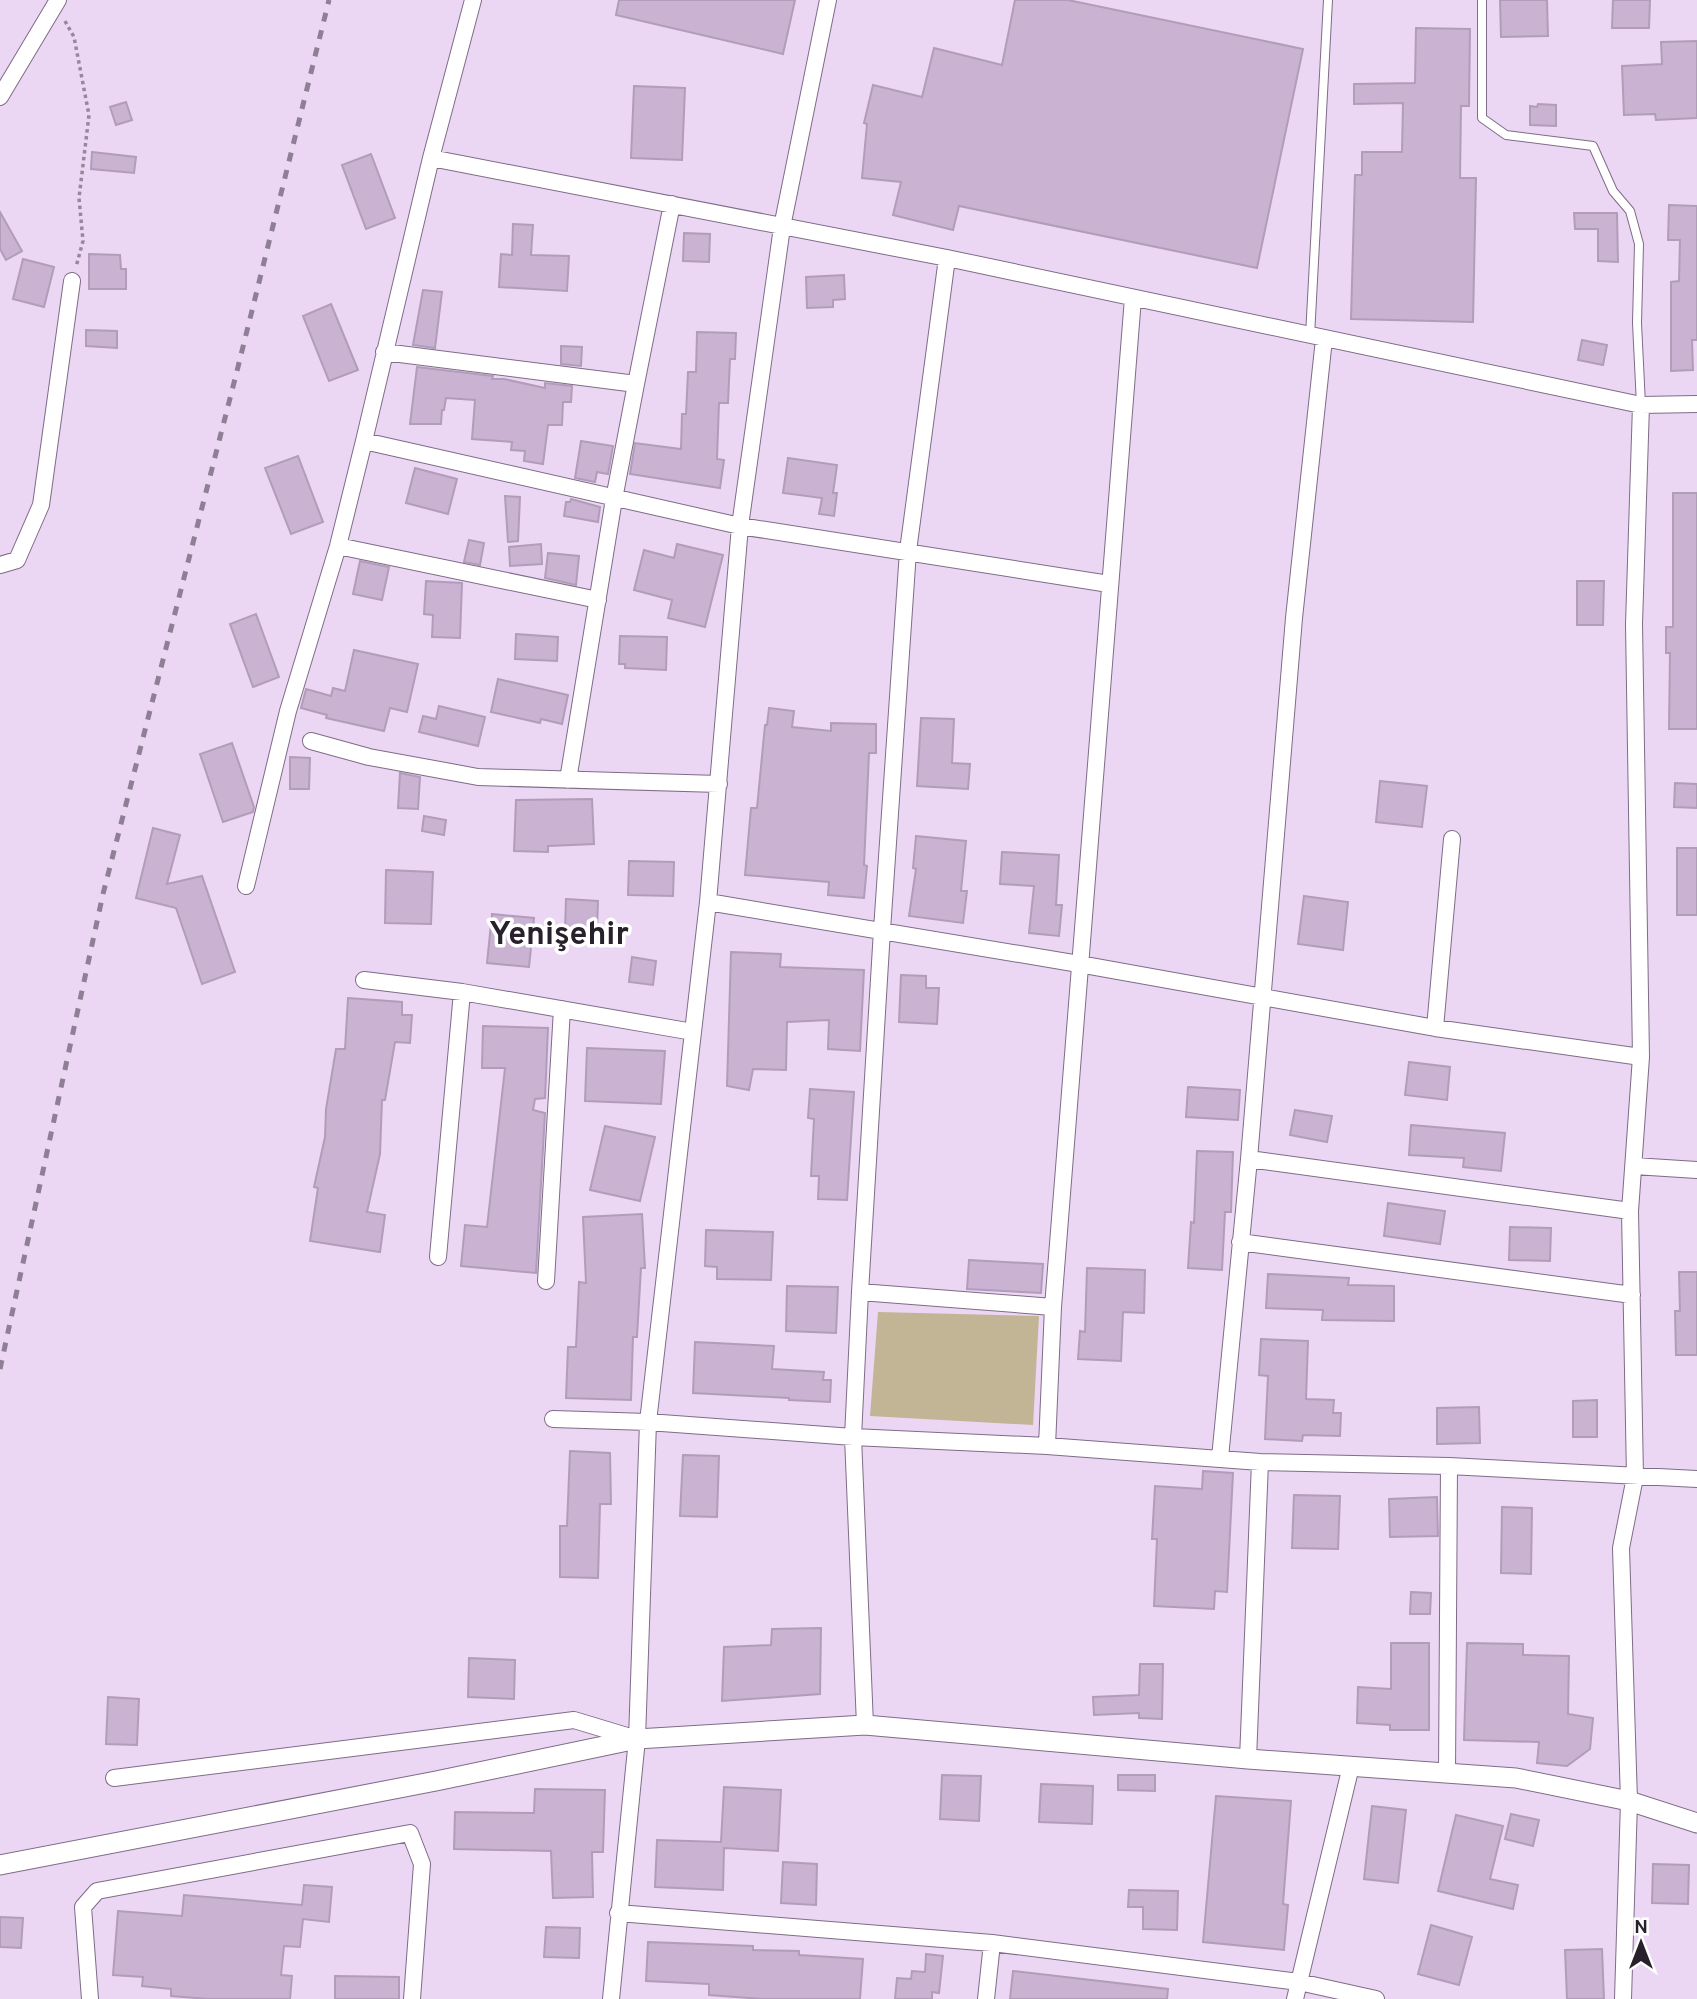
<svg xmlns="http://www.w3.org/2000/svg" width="1697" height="1999" font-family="Overpass,sans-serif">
<rect width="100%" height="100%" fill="#ebd6f4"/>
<!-- green -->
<path fill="#c1b595" d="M 878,1312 L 1039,1316 L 1033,1425 L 870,1416 Z"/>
<!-- building -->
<path fill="#c9b2d2" stroke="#b19db9" stroke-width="2" d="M 619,0 L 795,0 L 783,54 L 616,15 Z
M 1015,0 L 1068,0 L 1303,49 L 1257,268 L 959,206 L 953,230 L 893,215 L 901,182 L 862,178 L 867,124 L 864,123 L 873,85 L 922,97 L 934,48 L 1002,65 Z
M 1500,0 L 1547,0 L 1548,36 L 1501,37 Z
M 1613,0 L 1650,0 L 1649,28 L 1612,28 Z
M 1416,28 L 1470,29 L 1469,106 L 1461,106 L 1460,178 L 1476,178 L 1473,322 L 1351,319 L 1355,175 L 1362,175 L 1362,152 L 1402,152 L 1403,103 L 1354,104 L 1354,84 L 1415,83 Z
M 1697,41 L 1697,118 L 1656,120 L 1655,114 L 1624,115 L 1622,66 L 1662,64 L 1661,42 Z
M 634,86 L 685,88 L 682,160 L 631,158 Z
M 126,102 L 132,120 L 116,125 L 110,107 Z
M 1538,104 L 1556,105 L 1556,126 L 1530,125 L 1530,106 L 1537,107 Z
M 92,152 L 136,157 L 134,173 L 91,169 Z
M 371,154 L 395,218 L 366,229 L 342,165 Z
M 1669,205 L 1697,206 L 1697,340 L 1692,340 L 1693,370 L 1671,371 L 1671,282 L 1679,281 L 1680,240 L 1668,240 Z
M 0,212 L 22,251 L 6,260 L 0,249 Z
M 1574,213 L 1617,213 L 1618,262 L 1598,261 L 1598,229 L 1575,229 Z
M 513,224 L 533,225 L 531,255 L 569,256 L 567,291 L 499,287 L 501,254 L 512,255 Z
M 684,233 L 710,234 L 709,262 L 683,261 Z
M 89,254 L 120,255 L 121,269 L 126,269 L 126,289 L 89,289 Z
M 23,259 L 54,267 L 44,307 L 13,299 Z
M 844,275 L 845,299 L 833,300 L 833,307 L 807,308 L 806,277 Z
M 423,290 L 442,292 L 435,348 L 413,345 Z
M 331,304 L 358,370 L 329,381 L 303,316 Z
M 86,330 L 117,331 L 117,348 L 86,346 Z
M 697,332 L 736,333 L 735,359 L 730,359 L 728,403 L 719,403 L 717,459 L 724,460 L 720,488 L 630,474 L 635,443 L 681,449 L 682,414 L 686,414 L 688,372 L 696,372 Z
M 1582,340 L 1607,345 L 1603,365 L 1578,360 Z
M 561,346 L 582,347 L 581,366 L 561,364 Z
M 417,367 L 493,376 L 492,379 L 504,379 L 545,388 L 545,383 L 572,386 L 571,402 L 563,402 L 562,425 L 548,425 L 543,464 L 524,461 L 525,451 L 511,450 L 512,442 L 472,439 L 475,400 L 446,398 L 444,410 L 442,410 L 441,424 L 410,424 Z
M 581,441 L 613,446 L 608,474 L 597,472 L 595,482 L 575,478 Z
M 298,456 L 323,522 L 291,534 L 265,468 Z
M 788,458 L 837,465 L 833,493 L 837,493 L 834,516 L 819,514 L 822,498 L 783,493 Z
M 415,468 L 457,479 L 448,514 L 406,503 Z
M 1673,493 L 1697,493 L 1697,729 L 1669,729 L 1670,653 L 1666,653 L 1666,627 L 1673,627 Z
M 505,496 L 520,497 L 518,541 L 508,542 Z
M 571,499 L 600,507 L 598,522 L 564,516 L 566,502 L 570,502 Z
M 469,540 L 484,543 L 480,565 L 464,562 Z
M 541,544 L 542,564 L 510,566 L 509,547 Z
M 677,544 L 723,555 L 705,627 L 668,618 L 672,600 L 634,590 L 644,550 L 674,558 Z
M 548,553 L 579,556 L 576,585 L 545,578 Z
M 360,561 L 389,567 L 382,600 L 353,594 Z
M 426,581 L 462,583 L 460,638 L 432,637 L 433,615 L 424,614 Z
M 1577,581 L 1604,581 L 1603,625 L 1577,625 Z
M 256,614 L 279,677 L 253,687 L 230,624 Z
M 516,634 L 558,637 L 557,661 L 515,659 Z
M 620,636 L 667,637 L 666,670 L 625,668 L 625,664 L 619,664 Z
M 354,650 L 418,664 L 407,712 L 390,708 L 384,731 L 326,718 L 327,715 L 301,708 L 306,689 L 331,696 L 333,688 L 345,691 Z
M 498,679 L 568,695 L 562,724 L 541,719 L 540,723 L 491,712 Z
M 439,706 L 485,717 L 478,746 L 419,732 L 423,716 L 436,719 Z
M 769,708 L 794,711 L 792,727 L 831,731 L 831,723 L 876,724 L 876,753 L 869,753 L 864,865 L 867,866 L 864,898 L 828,895 L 829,882 L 745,875 L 751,808 L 757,808 L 765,725 L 767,725 Z
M 921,718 L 954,719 L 952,763 L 970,764 L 968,789 L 917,786 Z
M 232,743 L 254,807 L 253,812 L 223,822 L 200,754 Z
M 290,757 L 310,758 L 309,789 L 290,789 Z
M 400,773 L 420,777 L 418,809 L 398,808 Z
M 1380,781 L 1427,786 L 1422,827 L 1376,822 Z
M 1675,783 L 1697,784 L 1697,808 L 1674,807 Z
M 592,799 L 594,844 L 548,846 L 548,852 L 514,851 L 516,800 Z
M 424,816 L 446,820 L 444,835 L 422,831 Z
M 153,828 L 180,835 L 167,884 L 202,876 L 235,972 L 202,984 L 176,908 L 136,898 Z
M 916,836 L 966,841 L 961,891 L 967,891 L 963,923 L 909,916 L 916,869 L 913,868 Z
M 1677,848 L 1697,848 L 1697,915 L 1677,915 Z
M 1002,852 L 1059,855 L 1056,905 L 1062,905 L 1059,936 L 1029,933 L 1034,886 L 1000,884 Z
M 629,861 L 674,862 L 673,896 L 628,895 Z
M 386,870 L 433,872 L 431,924 L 385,923 Z
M 1304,896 L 1348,902 L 1343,950 L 1298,944 Z
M 566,899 L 598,901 L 597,930 L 565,929 Z
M 492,914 L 534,918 L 529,967 L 487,963 Z
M 731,952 L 781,954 L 780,967 L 864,970 L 860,1051 L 828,1049 L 829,1020 L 787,1022 L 786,1070 L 753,1069 L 749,1090 L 727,1086 Z
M 632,957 L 656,961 L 653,985 L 629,982 Z
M 901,975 L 926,976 L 926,988 L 939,988 L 937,1024 L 899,1022 Z
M 348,998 L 402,1002 L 402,1015 L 412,1015 L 410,1043 L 395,1042 L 385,1100 L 382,1100 L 380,1154 L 367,1212 L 385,1215 L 380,1252 L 310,1241 L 318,1188 L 314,1187 L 325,1137 L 326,1109 L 336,1049 L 345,1049 Z
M 483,1026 L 548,1028 L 545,1098 L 535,1099 L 533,1110 L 545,1113 L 536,1273 L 461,1266 L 465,1225 L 487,1227 L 505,1068 L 482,1068 Z
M 587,1048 L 665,1051 L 661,1104 L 585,1101 Z
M 1409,1062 L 1450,1067 L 1447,1100 L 1405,1095 Z
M 1188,1087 L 1240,1090 L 1238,1120 L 1186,1117 Z
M 810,1089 L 854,1092 L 847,1200 L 818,1199 L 819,1176 L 811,1176 L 814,1119 L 808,1118 Z
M 1295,1110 L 1332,1116 L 1327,1142 L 1290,1135 Z
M 1411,1125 L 1505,1133 L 1501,1171 L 1463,1167 L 1464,1158 L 1409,1155 Z
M 605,1126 L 655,1137 L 640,1201 L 590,1190 Z
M 1197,1151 L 1233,1152 L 1231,1212 L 1225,1212 L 1222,1270 L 1188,1268 L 1191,1222 L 1194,1223 Z
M 1388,1203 L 1445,1211 L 1440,1244 L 1384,1236 Z
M 642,1214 L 645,1268 L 641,1268 L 637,1337 L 633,1337 L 631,1400 L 566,1398 L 568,1347 L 576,1347 L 579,1282 L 586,1283 L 583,1217 Z
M 1510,1227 L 1551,1228 L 1550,1261 L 1509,1260 Z
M 706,1230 L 773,1232 L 771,1280 L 717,1279 L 717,1267 L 705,1266 Z
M 969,1260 L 1043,1264 L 1041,1293 L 967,1289 Z
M 1087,1268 L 1145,1270 L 1144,1313 L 1123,1312 L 1121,1361 L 1078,1359 L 1080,1331 L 1085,1332 Z
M 1679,1272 L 1697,1272 L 1697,1355 L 1676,1355 L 1675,1311 L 1680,1311 Z
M 1268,1274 L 1349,1278 L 1348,1285 L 1394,1286 L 1394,1321 L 1322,1320 L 1323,1310 L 1266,1308 Z
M 787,1286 L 838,1287 L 836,1333 L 786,1331 Z
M 1261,1339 L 1308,1341 L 1306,1399 L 1334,1400 L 1333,1413 L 1341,1413 L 1340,1436 L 1303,1435 L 1302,1441 L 1265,1439 L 1268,1376 L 1259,1375 Z
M 695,1342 L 774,1346 L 772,1369 L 824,1372 L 823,1380 L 831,1380 L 830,1402 L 789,1400 L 789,1398 L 693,1393 Z
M 1597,1400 L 1597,1437 L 1573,1437 L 1573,1401 Z
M 1479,1407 L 1480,1443 L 1437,1444 L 1437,1408 Z
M 570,1451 L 610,1453 L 611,1504 L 600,1504 L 598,1578 L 560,1577 L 560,1526 L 567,1526 Z
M 683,1455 L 719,1456 L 717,1517 L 680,1516 Z
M 1203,1471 L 1233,1473 L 1227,1592 L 1215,1591 L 1214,1609 L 1154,1606 L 1157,1539 L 1152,1539 L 1155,1486 L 1202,1489 Z
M 1294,1495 L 1340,1496 L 1338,1549 L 1292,1548 Z
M 1437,1497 L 1438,1536 L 1390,1537 L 1389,1499 Z
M 1502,1507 L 1532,1508 L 1531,1574 L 1501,1573 Z
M 1411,1592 L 1431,1593 L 1430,1614 L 1410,1614 Z
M 821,1628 L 820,1694 L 722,1701 L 724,1647 L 771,1645 L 772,1629 Z
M 1391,1643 L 1429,1643 L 1429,1730 L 1390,1730 L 1390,1725 L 1357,1723 L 1358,1687 L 1391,1689 Z
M 1467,1643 L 1523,1644 L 1523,1655 L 1569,1656 L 1568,1714 L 1593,1718 L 1590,1749 L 1567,1766 L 1537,1763 L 1539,1742 L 1464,1740 Z
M 469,1658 L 515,1660 L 514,1699 L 468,1697 Z
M 1140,1664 L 1163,1664 L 1162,1719 L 1139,1718 L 1139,1713 L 1094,1715 L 1093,1697 L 1139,1695 Z
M 108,1697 L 139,1699 L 137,1745 L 106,1744 Z
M 942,1775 L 981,1776 L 979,1821 L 940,1819 Z
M 1118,1775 L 1155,1775 L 1155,1791 L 1118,1790 Z
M 1041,1784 L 1093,1786 L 1092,1824 L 1039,1822 Z
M 724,1787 L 781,1790 L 778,1851 L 724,1848 L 723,1890 L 655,1887 L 657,1840 L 721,1842 Z
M 535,1789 L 605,1790 L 603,1852 L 592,1852 L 593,1897 L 553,1898 L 551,1851 L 454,1849 L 455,1812 L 534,1813 Z
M 1216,1796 L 1291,1801 L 1283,1904 L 1288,1905 L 1284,1950 L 1203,1942 Z
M 1372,1806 L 1406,1810 L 1398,1883 L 1364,1879 Z
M 1511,1814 L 1539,1820 L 1533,1846 L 1505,1839 Z
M 1456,1815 L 1503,1826 L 1490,1879 L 1518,1885 L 1513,1909 L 1438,1891 Z
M 783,1862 L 817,1864 L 816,1905 L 781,1903 Z
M 1653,1864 L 1689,1865 L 1688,1904 L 1652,1903 Z
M 304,1885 L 332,1887 L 329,1922 L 303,1919 L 300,1947 L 284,1946 L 281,1975 L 292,1976 L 290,1999 L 208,1999 L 171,1996 L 171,1989 L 142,1986 L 143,1977 L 113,1975 L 118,1911 L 182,1916 L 184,1895 L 302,1905 Z
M 1129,1890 L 1178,1891 L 1177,1930 L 1143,1929 L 1143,1907 L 1128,1907 Z
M 0,1917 L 23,1918 L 21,1948 L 0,1947 Z
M 1431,1925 L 1472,1937 L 1459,1985 L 1418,1974 Z
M 546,1927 L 580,1928 L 579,1958 L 544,1957 Z
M 648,1942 L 753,1946 L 753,1950 L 799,1951 L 799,1955 L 863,1959 L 860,1999 L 762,1999 L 709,1995 L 709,1984 L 646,1981 Z
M 1602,1949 L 1604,1999 L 1567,1999 L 1565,1950 Z
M 926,1954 L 943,1956 L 939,1993 L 932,1992 L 932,1999 L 895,1999 L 897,1978 L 911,1979 L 912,1971 L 925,1972 Z
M 1013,1971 L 1168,1989 L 1167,1999 L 1010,1999 Z
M 335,1976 L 399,1977 L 399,1999 L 335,1999 Z"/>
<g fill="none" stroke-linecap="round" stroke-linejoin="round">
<!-- service casing -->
<g stroke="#7f6c86" stroke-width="10">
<path id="service" d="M 1482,0 L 1482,118 L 1506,135 L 1593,146 L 1613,191 L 1630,211 L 1639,244 L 1637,323 L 1641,405
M 1310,336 L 1328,0"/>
</g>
<!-- minor casing -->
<g stroke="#7f6c86" stroke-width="18">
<path id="minor" d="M 0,97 L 58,0
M 431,158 L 947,258 L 1641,405 L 1697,404
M 384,352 L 636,384 L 614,499 L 568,780
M 636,384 L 672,204
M 364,441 L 740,526 L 1109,584
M 338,546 L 598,600
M 0,565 L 17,560 L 41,505 L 72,281
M 311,741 L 369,757 L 478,777 L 719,784
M 246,886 L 288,711 L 338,546 L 364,441 L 431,158 L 473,0
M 708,902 L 1079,964 L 1435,1028 L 1641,1057
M 364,980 L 462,992 L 693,1032
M 1435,1028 L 1452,839
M 1249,1159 L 1630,1211
M 1634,1166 L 1697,1170
M 1240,1242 L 1632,1295
M 438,1257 L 462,992
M 546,1281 L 562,1009
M 860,1292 L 1053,1307
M 553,1419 L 648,1422 L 853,1437 L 1047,1446 L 1260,1462 L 1449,1466 L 1697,1479
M 1047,1446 L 1053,1307 L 1133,298
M 1220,1458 L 1249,1159 L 1294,618 L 1324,339
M 865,1725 L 853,1437 L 860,1292 L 882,930 L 908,551 L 947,258
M 1248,1759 L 1260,1462
M 1447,1772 L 1449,1466
M 114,1778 L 574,1720 L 637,1739
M 618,1913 L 992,1943 L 1299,1982 L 1376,1999
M 90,1999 L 83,1907 L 97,1891 L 410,1833 L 422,1864 L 412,1999
M 611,1999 L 637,1739 L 648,1422 L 708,902 L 740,526 L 782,227 L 828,0
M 986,1999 L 992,1943
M 1295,1999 L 1351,1766
M 1623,1999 L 1629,1801 L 1621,1548 L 1635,1477 L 1630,1211 L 1641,1057 L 1634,624 L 1641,405"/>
</g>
<!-- tertiary casing -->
<g stroke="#7f6c86" stroke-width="21">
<path id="tertiary" d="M 0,1865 L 436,1781 L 637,1739 L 865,1725 L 1248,1759 L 1516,1778 L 1629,1801 L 1697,1823"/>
</g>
<!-- path -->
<path stroke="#96879c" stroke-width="3.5" stroke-dasharray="3.5 3.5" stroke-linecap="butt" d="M 65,21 L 74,37 L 89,115 L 79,198 L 83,241 L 76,267"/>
<!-- service -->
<use href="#service" stroke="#fff" stroke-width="8"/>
<!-- minor -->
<use href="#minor" stroke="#fff" stroke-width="16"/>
<!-- tertiary -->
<use href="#tertiary" stroke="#fff" stroke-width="19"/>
<!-- rail -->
<path stroke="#8d7f94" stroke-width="5" stroke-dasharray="9 9" stroke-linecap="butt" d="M 0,1369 L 103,894 L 237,371 L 329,0"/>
</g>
<g text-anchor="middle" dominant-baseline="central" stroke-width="7" stroke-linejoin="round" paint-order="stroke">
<!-- district labels -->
<g font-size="32" font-weight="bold" fill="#28212c" stroke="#fff">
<text x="559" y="936">Yenişehir</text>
</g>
</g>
<!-- north arrow -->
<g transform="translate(1641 1943)" stroke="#ffffff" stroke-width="5" paint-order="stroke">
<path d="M0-5L12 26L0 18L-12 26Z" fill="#28212c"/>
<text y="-10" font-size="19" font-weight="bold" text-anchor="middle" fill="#28212c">N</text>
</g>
</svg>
